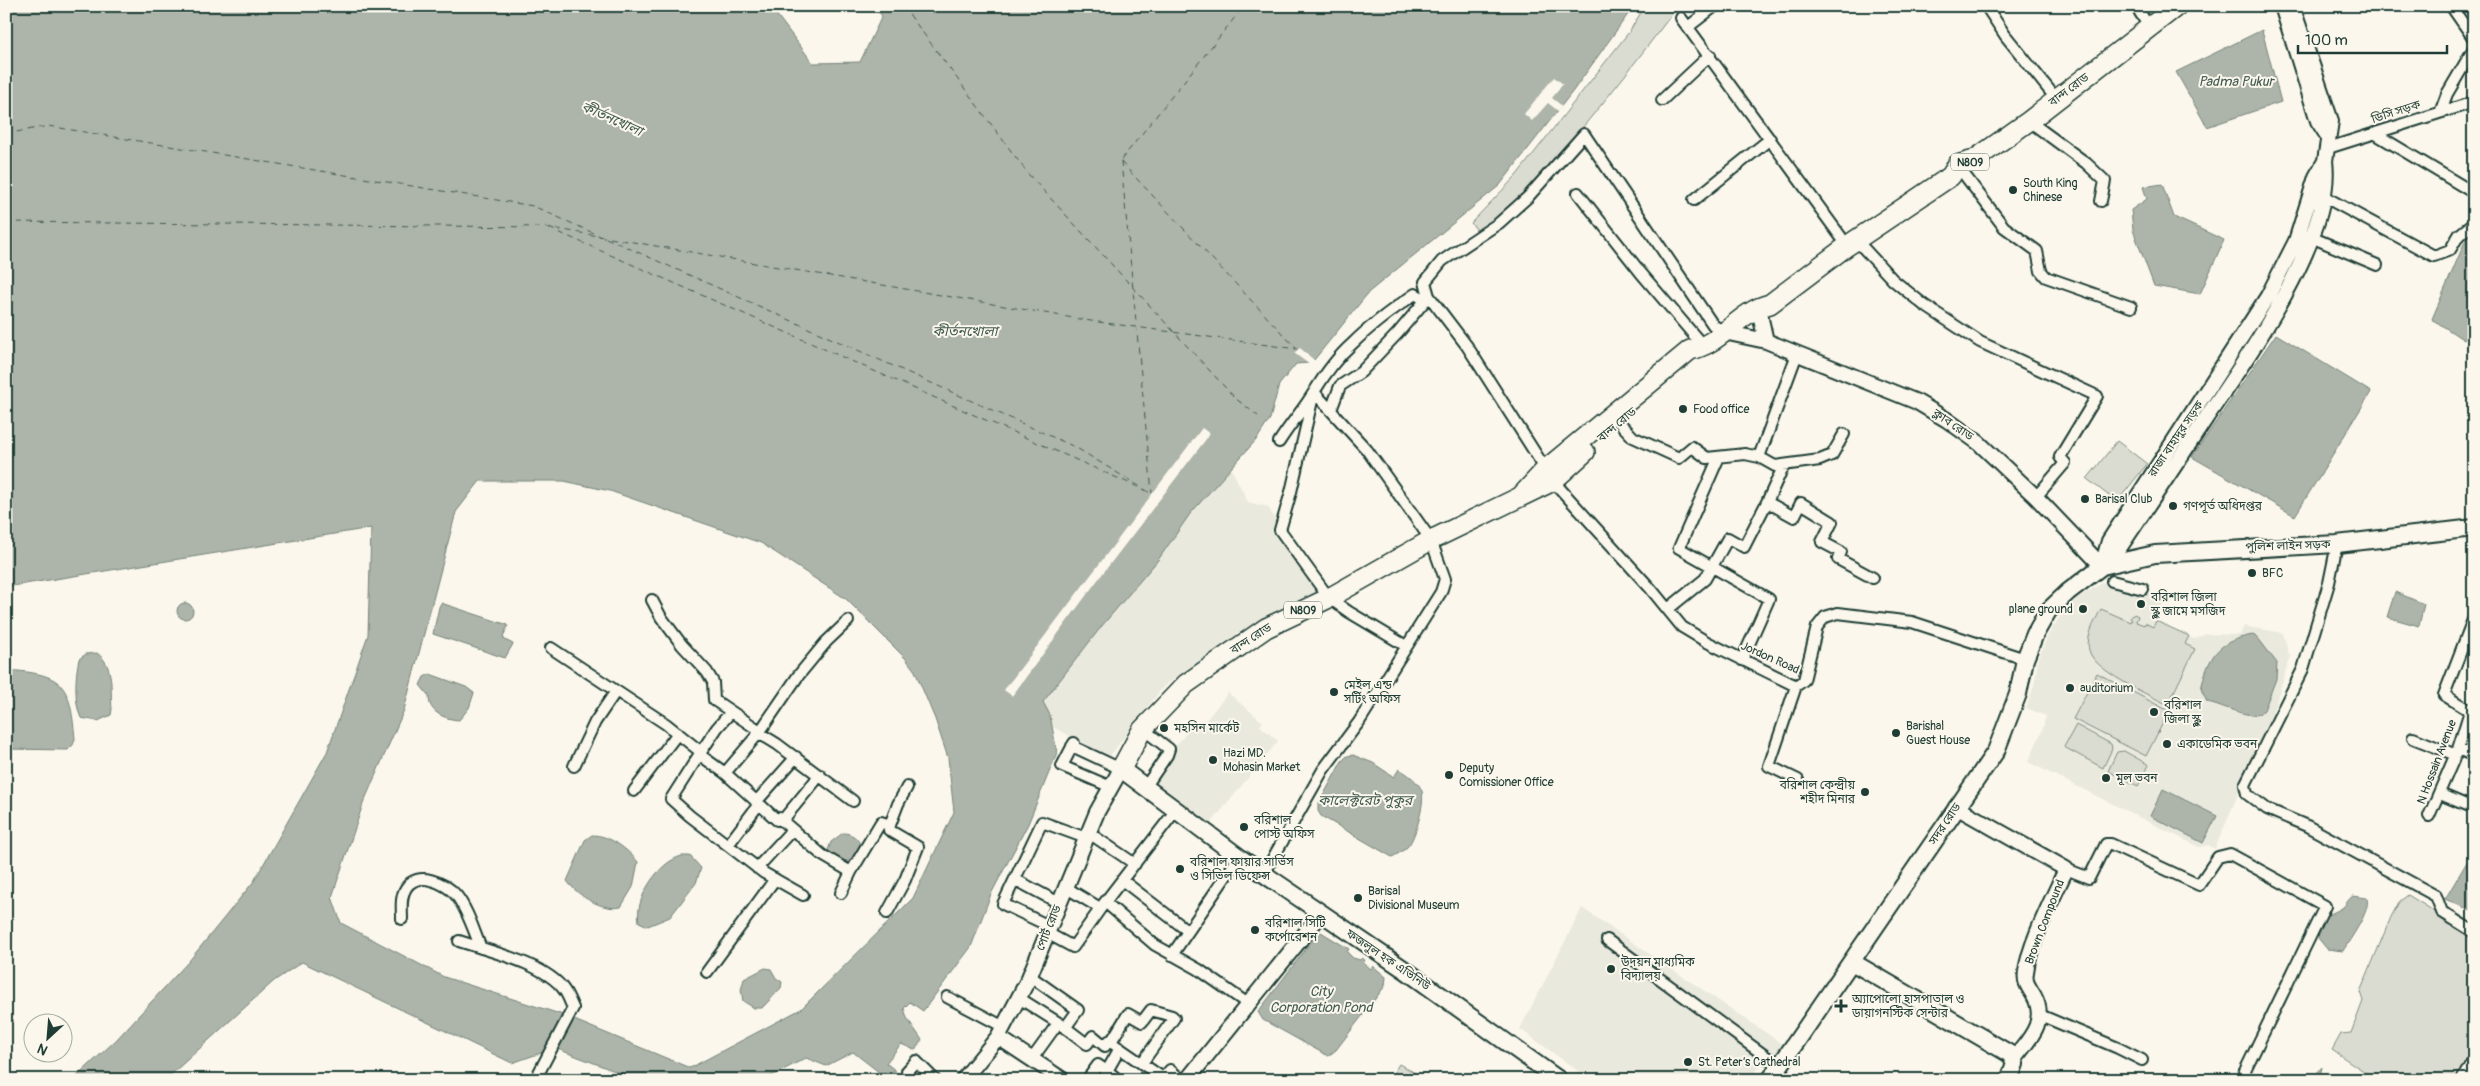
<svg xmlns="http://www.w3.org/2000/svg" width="2480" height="1086" font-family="Pangolin,'Noto Sans Bengali',sans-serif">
<rect width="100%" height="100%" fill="#fbf7ec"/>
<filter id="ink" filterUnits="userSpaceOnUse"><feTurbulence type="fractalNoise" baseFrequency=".02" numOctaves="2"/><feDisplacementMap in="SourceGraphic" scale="10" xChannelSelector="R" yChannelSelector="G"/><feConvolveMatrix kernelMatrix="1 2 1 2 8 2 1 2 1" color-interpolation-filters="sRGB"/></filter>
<g filter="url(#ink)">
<!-- built -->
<path fill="#eae9de" d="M 1210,426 L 1248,502 L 1268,507 L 1297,556 L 1323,592 L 1311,594 L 1243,630 L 1163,687 L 1109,757 L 1032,716 Z
M 2105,581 L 2143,590 L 2165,599 L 2156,621 L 2194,639 L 2207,634 L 2240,635 L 2244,626 L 2283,633 L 2290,657 L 2275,706 L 2215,849 L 2208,845 L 2199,847 L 2028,762 L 2042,731 L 2046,716 L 2026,708 L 2034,686 L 2038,660 L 2047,637 L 2059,618 L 2076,599 Z
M 1228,693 L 1263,722 L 1260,726 L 1278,741 L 1208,827 L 1149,779 L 1196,721 L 1202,725 Z
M 1582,908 L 1787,1047 L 1771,1070 L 1761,1064 L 1750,1080 L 1587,1080 L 1577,1073 L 1578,1071 L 1520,1029 Z"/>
<!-- green -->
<path fill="#dbdcd1" stroke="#7d8c82" d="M 1645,6 L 1678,6 C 1617,87 1556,166 1480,234 L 1471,223 L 1516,176 L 1629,32 Z
M 2117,441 L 2147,464 L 2117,502 L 2087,479 Z
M 2101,609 L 2131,622 L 2132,620 L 2130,618 L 2134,614 L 2138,616 L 2136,622 L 2144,625 L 2145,623 L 2153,627 L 2156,621 L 2189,636 L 2185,644 L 2195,649 L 2172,696 L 2175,698 L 2172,707 C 2152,696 2099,674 2090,653 C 2084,639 2095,621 2101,609 Z
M 2097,673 L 2169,711 L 2146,756 L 2073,719 Z
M 2076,725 L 2111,744 L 2112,749 L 2103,768 L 2064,747 Z
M 2124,751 L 2149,765 L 2138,786 L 2108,771 L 2117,752 Z
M 2408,895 L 2474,936 L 2474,1053 L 2459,1080 L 2377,1080 L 2332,1050 L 2341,1034 L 2351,1033 L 2363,1001 L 2360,992 L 2391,917 L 2399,902 Z
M 1399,1064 L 1428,1080 L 1389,1080 Z"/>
<!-- water -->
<path fill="#adb4aa" stroke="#74847b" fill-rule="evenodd" d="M 6,6 L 770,6 L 813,63 L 860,62 L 882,16 L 874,6 L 1634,6 L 1573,91 L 1500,185 L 1369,292 L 1314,360 L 1309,363 L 1296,364 L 1279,385 L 1270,419 L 1257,439 L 1190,514 L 1158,560 L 1101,627 L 1043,702 L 1050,715 L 1057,753 L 1028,824 L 991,894 L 971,947 L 923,1011 L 910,1002 L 904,1008 L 907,1018 L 922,1040 L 915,1050 L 901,1044 L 886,1063 L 896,1071 L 880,1073 L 853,1052 L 826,1066 L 806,1058 L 764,1080 L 638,1080 L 555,1048 L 512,1063 L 302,962 L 274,981 L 165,1080 L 73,1080 L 116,1040 L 189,961 L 254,881 L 327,752 L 368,635 L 371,528 L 6,587 ZM 480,481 L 564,481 L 610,491 L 761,543 L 846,599 L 906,659 L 915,671 L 935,719 L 948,758 L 954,812 L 913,898 L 801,1009 L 690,1068 L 560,1014 L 444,977 L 341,923 L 332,897 L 363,804 L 404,710 L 456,512 Z
M 2262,30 L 2281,102 L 2207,127 L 2176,72 Z
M 2162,184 L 2174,217 L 2224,240 L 2200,294 L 2154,286 L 2133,230 L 2131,210 L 2147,199 L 2143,187 Z
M 2469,232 L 2474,235 L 2474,323 L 2464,340 L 2432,319 Z
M 2276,334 L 2371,392 L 2295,516 L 2192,457 Z
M 2395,592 L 2424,604 L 2419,626 L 2387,617 Z
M177 611a8 8 0 1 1 16 0a8 8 0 1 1-16 0Z
M 441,603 L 508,625 L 503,637 L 505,640 L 513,644 L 505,658 L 433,634 L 439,607 Z
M 2253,635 L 2258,638 L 2277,663 L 2276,679 L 2264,710 C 2254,723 2224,705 2207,702 L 2201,689 C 2209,655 2218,641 2253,635 Z
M 97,653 C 115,666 110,689 112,709 L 111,715 L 98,721 L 81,718 C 74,703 75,676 79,659 L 86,654 Z
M 6,670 C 63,674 70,682 75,739 L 73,745 L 68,750 L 6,749 Z
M 430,674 L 466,687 L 474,693 L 469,708 L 459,720 C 444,719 428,712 429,696 L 420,685 L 424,677 Z
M 1353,755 L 1373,763 L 1394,777 L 1399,769 C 1408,774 1419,782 1422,791 C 1425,803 1416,835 1409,845 C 1405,850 1398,854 1392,857 L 1321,816 L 1318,811 L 1318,805 L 1342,761 L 1347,756 Z
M 2163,789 L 2217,816 L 2203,843 L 2150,816 Z
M 843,833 C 852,833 857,838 861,845 L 860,851 L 849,861 L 839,860 L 828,850 L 831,842 Z
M 592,835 C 610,835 627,849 638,862 L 633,887 L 621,907 C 602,911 578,896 567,881 L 585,840 Z
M 2474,850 L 2474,912 L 2445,899 Z
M 682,856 L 690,856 L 701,868 L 696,883 L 670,917 L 648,926 L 639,922 C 634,899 659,861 682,856 Z
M 2353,896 L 2367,898 C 2371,911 2350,939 2343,951 L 2327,949 L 2318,938 C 2321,914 2324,918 2342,908 C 2346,905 2348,899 2353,896 Z
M 1321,932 L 1349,949 L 1347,952 L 1353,958 L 1360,960 L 1362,958 L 1365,960 L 1363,963 L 1371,969 L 1373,966 L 1386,977 L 1385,986 L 1336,1050 L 1328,1056 L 1263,1020 L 1258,1012 L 1314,938 Z
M 765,968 L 771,969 L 776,978 L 782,982 L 781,988 L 762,1008 L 754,1008 L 743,1001 L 741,990 L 744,979 Z
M 2322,1067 L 2319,1080 L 2295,1080 L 2302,1074 L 2312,1079 Z"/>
<!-- pier -->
<path fill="#fbf7ec" d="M 1554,77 L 1563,84 L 1552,98 L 1562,106 L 1558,111 L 1548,103 L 1532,121 L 1524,114 Z
M 1300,348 L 1314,360 L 1315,362 L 1310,365 L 1294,353 Z
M 1202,428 L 1210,434 L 1097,581 L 1012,696 L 1004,690 Z"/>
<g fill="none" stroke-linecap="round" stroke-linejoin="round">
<!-- ferry -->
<path stroke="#425b52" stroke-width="1" stroke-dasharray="6 5" stroke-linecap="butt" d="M 903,6 L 1029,175 L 1235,398 L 1258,416
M 6,134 L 48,126 L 533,206 L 600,236
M 1121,160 L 1244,6
M 1121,161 L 1152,493
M 1121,162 L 1296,348
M 6,222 L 546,227 L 1091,321 L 1297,349
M 549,228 L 1147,491
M 606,238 L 1075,447 L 1152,494"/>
<!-- street casing -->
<g stroke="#1f3d34" stroke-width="14">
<path id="street" d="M 1986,6 L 2005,35 L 2050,91
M 2136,6 L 2144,19
M 2451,6 L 2474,39
M 1681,18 L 1841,237
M 1688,27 L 1715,6
M 1662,100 L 1710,55
M 2441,110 L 2447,94 L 2474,48
M 2029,121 L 2086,163 L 2105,181 L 2101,201
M 2374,133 L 2474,193
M 2328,148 L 2474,102
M 1957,165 L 2004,227 L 2037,251 L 2041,271 L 2046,277 L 2131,307
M 1578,193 L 1641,273 L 1704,347
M 2323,196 L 2434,256 L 2450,250 L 2459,235 L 2474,223
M 1694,200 L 1770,139
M 2311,237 L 2377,265
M 1856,240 L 1893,280 L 1924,305 L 1980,342 L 2097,396 L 2060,457 L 2065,463 L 2036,497
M 1724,332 L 1713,325 L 1584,134 L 1528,197 L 1499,223 L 1442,261 L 1425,282 L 1429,296 L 1467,346 L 1553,481 L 1651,589 L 1682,627 L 1707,642 L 1796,686 L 1804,680 L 1817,627 L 1825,617 L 1838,613 L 1912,622 L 2025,659
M 1314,392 L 1291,492 L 1280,530 L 1329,598 L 1349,612 L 1406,646
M 1331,410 L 1340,386 L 1361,372 L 1398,333 L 1429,296
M 1619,422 L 1633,437 L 1679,458 L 1692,447 L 1707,458 L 1745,454 L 1759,457 L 1775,466 L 1820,460 L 1832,455 L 1844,434
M 1279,442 C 1290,424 1304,409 1314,392 C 1325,374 1336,358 1352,344 C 1371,325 1393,309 1415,294 L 1426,300
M 1719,457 L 1679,548 L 1769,599 L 1742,660
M 1759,457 L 1797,354
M 1784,465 L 1767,502 L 1794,517 L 1801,503 L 1832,522 L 1822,542 L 1841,552 L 1838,559 L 1873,578
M 2337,544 L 2329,583 L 2303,669 L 2245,785 L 2247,794 L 2267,809 L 2307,826 L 2436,896 L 2442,912 L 2474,932
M 2112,581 L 2143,589
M 652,600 L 661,617 L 682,645 L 707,672 L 713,682 L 714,700 L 760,731
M 1668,609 L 1705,579 L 1728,538 L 1744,547 L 1767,502
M 848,621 L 826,642 L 798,676 L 759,733 L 777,744 L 853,801
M 551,648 L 666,724 L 701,752 L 671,799 L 690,816 L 764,873 L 803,895
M 1796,686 L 1769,766 L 1798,780
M 1143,729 L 1169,749 L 1167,755 L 1146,786
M 2413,738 L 2456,755
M 1074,743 L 1062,766 L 1111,787
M 1072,746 L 1121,769
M 2458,749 L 2474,756
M 701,752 L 717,728 L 731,712
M 700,755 L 725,773 L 759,733
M 574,766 L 595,722 L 616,691
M 725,773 L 777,820 L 779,818 L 822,855 L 851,872 L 841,893
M 634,791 L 678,733
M 2440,794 L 2466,805 L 2474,804
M 756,802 L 796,757
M 2429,816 L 2458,749 L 2469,714 L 2467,709 L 2444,695 L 2474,617
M 782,821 L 820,775
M 890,825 L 898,804 L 907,787
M 1089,833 L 1135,864
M 728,845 L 759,804
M 757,868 L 792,830
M 2066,869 L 2089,878 L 2106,844 L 2111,844 L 2199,885 L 2218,857 L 2230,854 L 2325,906 L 2244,1073
M 851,872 L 881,822 L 890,825 L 889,830 L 918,847 L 905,880 L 887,913
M 1264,874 L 1323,770 L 1359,722 L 1441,592 L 1445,579 L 1431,540 L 1367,450 L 1314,392
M 1016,880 L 1059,903
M 1122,880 L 1188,931
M 1065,887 L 1100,908
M 1105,902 L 1155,945 L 1198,969 L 1248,1004
M 402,919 C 402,909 400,897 406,888 C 417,870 446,883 456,895 C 468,910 474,932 481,948
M 1049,926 L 1003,904 L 1042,822 L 1086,838
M 1047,933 L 1073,947 L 1105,902 L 1176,810
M 1607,940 L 1779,1066
M 459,941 C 489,951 546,964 564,990 C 568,995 570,1002 573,1008 L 535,1080
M 1172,955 L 1239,857
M 707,972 L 775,879
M 1030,976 L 1078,1010 L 1065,1028
M 947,997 L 1004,1027
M 1019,998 L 1062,1025 L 1087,1044 L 1093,1036 L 1105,1046 L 1109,1041 L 1163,1078 L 1170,1070 L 1182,1080
M 2040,1015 L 2118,1048 L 2142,1060
M 1111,1042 L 1128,1014 L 1142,1022 L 1151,1010 L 1172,1016 L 1174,1018 L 1142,1063
M 1032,1059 L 1058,1023
M 907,1071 L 916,1061 L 935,1080
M 1107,1071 L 1120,1048
M 1087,1080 L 1098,1065 L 1114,1076 L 1112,1080
M 2462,1080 L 2474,1058"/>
</g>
<!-- secondary casing -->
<g stroke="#1f3d34" stroke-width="18">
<path id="secondary" d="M 2282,6 L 2318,121 L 2327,135
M 1758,306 L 1766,341
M 1724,332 L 1766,341 L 1917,402 L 1947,420 L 1979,443 L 2036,497 L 2102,566
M 2104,564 L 2120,547 C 2149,504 2178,461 2206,418 C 2247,357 2335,236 2325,161
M 2102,566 L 2109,541 L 2268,296 L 2296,241 L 2316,177 L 2325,161 L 2331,121 L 2292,6
M 1956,807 L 2066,869 C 2054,896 2029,944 2026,972 C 2024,983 2029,987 2034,996 C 2048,1022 2029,1039 2014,1059
M 998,1037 L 1063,1080
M 963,1080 L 998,1037 L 1028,980 L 1097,812 L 1121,769
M 1187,1080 L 1321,914"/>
</g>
<!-- primary casing -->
<g stroke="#1f3d34" stroke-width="20">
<path id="primary" d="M 1121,769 L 1239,857 L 1408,972 L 1559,1080
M 1852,962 L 2010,1054 L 2015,1064 L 2009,1080
M 1770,1080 L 1996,751 L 2018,694 L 2025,659 L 2035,634 L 2048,611 L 2068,592 L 2102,566 L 2155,554 L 2337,544 L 2474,528"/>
</g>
<!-- highway casing -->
<g stroke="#1f3d34" stroke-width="22">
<path id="highway" d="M 1522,495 L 1546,469 L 1690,350 C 1722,344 1739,311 1770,304 L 1847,246 L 1951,176 L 1957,165 L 1974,160 L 2029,121 L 2177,6
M 1121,769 L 1142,730 L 1186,684 L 1266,628 L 1329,598 L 1431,540 L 1553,481 L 1585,452"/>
</g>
<!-- street -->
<use href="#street" stroke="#fbf7ec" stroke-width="10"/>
<!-- secondary -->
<use href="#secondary" stroke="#fbf7ec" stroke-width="14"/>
<!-- primary -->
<use href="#primary" stroke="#fbf7ec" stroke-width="16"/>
<!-- highway -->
<use href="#highway" stroke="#fbf7ec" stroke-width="19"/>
</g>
</g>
<!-- markers -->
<g fill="#1f3d34" stroke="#fbf7ec" stroke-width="2">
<circle cx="2013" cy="190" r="5"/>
<circle cx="1683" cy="409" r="5"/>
<circle cx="2085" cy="499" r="5"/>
<circle cx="2173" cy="506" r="5"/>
<circle cx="2252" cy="573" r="5"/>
<circle cx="2141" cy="604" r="5"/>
<circle cx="2083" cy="609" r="5"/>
<circle cx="2070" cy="688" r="5"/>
<circle cx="1334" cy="692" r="5"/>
<circle cx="2154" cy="712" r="5"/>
<circle cx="1164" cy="728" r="5"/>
<circle cx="1896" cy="733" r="5"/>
<circle cx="2167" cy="744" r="5"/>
<circle cx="1213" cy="760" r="5"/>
<circle cx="1449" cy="775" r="5"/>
<circle cx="2106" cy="778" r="5"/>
<circle cx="1865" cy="792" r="5"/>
<circle cx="1244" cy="827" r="5"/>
<circle cx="1180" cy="869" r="5"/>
<circle cx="1358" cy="898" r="5"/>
<circle cx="1255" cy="930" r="5"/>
<circle cx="1611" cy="969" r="5"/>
<path d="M1838.5 998.5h5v5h5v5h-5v5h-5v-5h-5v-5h5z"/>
<circle cx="1688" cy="1062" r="5"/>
</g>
<g text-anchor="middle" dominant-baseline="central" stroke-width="4" stroke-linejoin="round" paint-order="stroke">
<!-- shield labels -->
<g fill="#fbf7ec" stroke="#61756b" stroke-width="1">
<rect x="1951" y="153.5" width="38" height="17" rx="4"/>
<rect x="1284" y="601.5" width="38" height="17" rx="4"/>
</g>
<g font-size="11" font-weight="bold" fill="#1f3d34">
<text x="1970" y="162">N809</text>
<text x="1303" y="610">N809</text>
</g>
<!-- street labels -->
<g font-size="12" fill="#1f3d34" stroke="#fbf7ec">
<text transform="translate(2069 90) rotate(-37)">বান্দ রোড</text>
<text transform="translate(2396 112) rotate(-18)">ডিসি সড়ক</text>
<text transform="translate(1617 425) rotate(-40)">বান্দ রোড</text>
<text transform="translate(1953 425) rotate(34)">ক্লাব রোড</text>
<text transform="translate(2176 439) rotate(-56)">রাজা বাহাদুর সড়ক</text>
<text transform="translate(2288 546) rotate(-2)">পুলিশ লাইন সড়ক</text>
<text transform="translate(1251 639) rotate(-33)">বান্দ রোড</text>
<text transform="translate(1770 658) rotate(24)">Jordon Road</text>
<text transform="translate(2437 762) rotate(-69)">N Hossain Avenue</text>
<text transform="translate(1945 824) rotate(-56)">সদর রোড</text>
<text transform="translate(2045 922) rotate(-69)">Brown Compound</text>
<text transform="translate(1049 928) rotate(-68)">পোর্ট রোড</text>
<text transform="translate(1388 960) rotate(34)">ফজলুল হক এভিনিউ</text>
</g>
<!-- poi labels -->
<g font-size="12" fill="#1f3d34" stroke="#fbf7ec" text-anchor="start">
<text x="2023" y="183">South King<tspan x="2023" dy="14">Chinese</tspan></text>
<text x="1693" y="409">Food office</text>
<text x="2095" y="499">Barisal Club</text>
<text x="2183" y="506">গণপূর্ত অধিদপ্তর</text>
<text x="2262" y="573">BFC</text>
<text x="2151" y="597">বরিশাল জিলা<tspan x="2151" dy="14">স্কুল জামে মসজিদ</tspan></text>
<text x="2073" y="609" text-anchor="end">plane ground</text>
<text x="1344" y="685">মেইল এন্ড<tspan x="1344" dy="14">সর্টিং অফিস</tspan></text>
<text x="2080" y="688">auditorium</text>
<text x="2164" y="705">বরিশাল<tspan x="2164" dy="14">জিলা স্কুল</tspan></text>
<text x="1906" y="726">Barishal<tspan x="1906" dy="14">Guest House</tspan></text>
<text x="1174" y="728">মহসিন মার্কেট</text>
<text x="2177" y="744">একাডেমিক ভবন</text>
<text x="1223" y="753">Hazi MD.<tspan x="1223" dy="14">Mohasin Market</tspan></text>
<text x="1459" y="768">Deputy<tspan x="1459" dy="14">Comissioner Office</tspan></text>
<text x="2116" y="778">মূল ভবন</text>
<text x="1855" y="785" text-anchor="end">বরিশাল কেন্দ্রীয়<tspan x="1855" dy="14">শহীদ মিনার</tspan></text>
<text x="1254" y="820">বরিশাল<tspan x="1254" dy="14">পোস্ট অফিস</tspan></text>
<text x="1190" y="862">বরিশাল ফায়ার সার্ভিস<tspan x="1190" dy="14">ও সিভিল ডিফেন্স</tspan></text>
<text x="1368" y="891">Barisal<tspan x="1368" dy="14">Divisional Museum</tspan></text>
<text x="1265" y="923">বরিশাল সিটি<tspan x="1265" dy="14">কর্পোরেশন</tspan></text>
<text x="1621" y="962">উদয়ন মাধ্যমিক<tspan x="1621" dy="14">বিদ্যালয়</tspan></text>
<text x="1852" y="999">অ্যাপোলো হাসপাতাল ও<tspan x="1852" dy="14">ডায়াগনস্টিক সেন্টার</tspan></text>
<text x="1698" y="1062">St. Peter’s Cathedral</text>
</g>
<!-- water labels -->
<g font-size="14" font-style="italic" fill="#425b52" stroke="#fbf7ec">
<text x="2236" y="81">Padma Pukur</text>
<text transform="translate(612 119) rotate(24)">কীর্তনখোলা</text>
<text x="965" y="331">কীর্তনখোলা</text>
<text x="1365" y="800">কালেক্টরেট পুকুর</text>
<text x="1321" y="991">City<tspan x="1321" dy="16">Corporation Pond</tspan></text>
</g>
</g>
<!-- margin -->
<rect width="2480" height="1086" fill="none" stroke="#fbf7ec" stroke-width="25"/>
<rect x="12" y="12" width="2455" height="1061" fill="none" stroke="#1f3d34" stroke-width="2" filter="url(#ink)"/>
<!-- north arrow -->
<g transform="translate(48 1038) rotate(206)"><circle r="24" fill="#fbf7ec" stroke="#a3ada2"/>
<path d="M0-4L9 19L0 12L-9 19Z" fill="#1f3d34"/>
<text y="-8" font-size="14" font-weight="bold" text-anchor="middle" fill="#1f3d34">N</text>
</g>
<!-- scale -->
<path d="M2298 45v8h149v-8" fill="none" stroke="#1f3d34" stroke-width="2.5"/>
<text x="2305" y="45" font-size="15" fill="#1f3d34" stroke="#fbf7ec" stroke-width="4" paint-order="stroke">100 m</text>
</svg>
